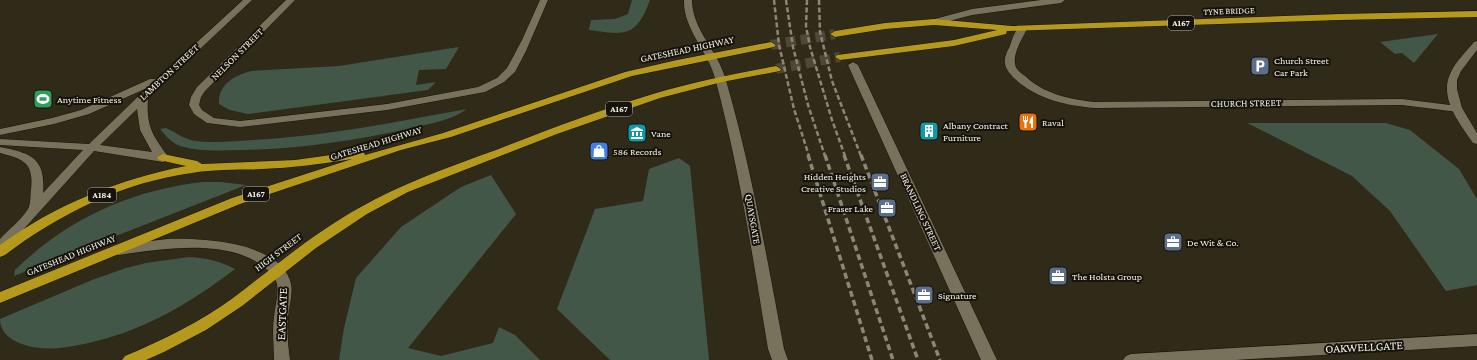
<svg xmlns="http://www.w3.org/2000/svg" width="1477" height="360" font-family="'Crimson Pro',serif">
<rect width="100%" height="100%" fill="#302a18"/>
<!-- green -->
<path fill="#435748" d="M 632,0 L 650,0 C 636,38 625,35 589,30 L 591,20 L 615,19 L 628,14 Z
M 1438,34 L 1414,63 L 1402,53 L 1395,54 L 1380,42 Z
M 459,47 L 446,69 L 419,70 L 416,85 L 436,82 L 428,90 L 248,114 L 230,110 L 219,104 C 218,84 234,76 251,71 L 339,66 Z
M 467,109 C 451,121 427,124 407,129 C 352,141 298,149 241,150 C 222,150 203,152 184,147 C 173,145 167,137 160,129 L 166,128 C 175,132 185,140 196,141 C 218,144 247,140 269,139 C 336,134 401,121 467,109 Z
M 1247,123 L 1386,123 L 1410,130 L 1459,169 L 1477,199 L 1477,285 L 1446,291 L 1390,211 L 1352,176 Z
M 679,158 L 690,166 L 709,360 L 610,360 L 557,309 L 595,209 L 643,201 L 649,169 Z
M 491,175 L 516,214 L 408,348 L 441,356 L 493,343 L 499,327 L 515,335 L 540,360 L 339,360 L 344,328 L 356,278 L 401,227 L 461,187 Z
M 203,182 L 221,182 L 246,185 L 14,276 L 15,270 C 67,219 131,190 203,182 Z
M 189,257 C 207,258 220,261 235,269 C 189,304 142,332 84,344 C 62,348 44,352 22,344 C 10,340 0,332 0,319 L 92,280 L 126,268 L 146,263 Z"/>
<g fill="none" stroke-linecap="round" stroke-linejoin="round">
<!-- highway-tunnel -->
<path stroke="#4e4837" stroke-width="10" stroke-dasharray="10 5" stroke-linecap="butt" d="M 771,45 L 835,34
M 776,69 L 840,57"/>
<!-- street casing -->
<g stroke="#181303" stroke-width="1">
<path id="street" d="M 286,0 L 295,0 L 205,91 L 201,97 L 199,105 L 202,110 L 214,118 L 240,121 L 387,104 L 478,87 L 497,78 L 507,68 L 522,40 L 540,0 L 548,0 L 526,51 L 515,72 L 504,82 L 485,92 L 387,110 L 240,127 L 207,123 L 194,114 L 189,105 L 191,97 L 197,87 Z
M 684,0 L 692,0 C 692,29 717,50 725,77 C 751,166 767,258 784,349 L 788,360 L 772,360 L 768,349 C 753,258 739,167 715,78 C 708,51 683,29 684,0 Z
M 1041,0 L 1065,0 L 1061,3 L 972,15 L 934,25 L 929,22 L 931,20 L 972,9 Z
M 1022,26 L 1027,29 C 1022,39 1013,53 1015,64 C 1016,70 1021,73 1025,76 C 1044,94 1069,99 1094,102 L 1402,99 L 1458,106 L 1463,109 L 1458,112 L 1402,105 L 1094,108 C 1065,105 1037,99 1015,79 C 1011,75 1006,70 1005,64 C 1004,58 1007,51 1010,46 C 1012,40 1015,28 1022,26 Z
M 853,62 L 858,65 L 997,360 L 981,360 L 848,65 Z"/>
</g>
<!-- secondary casing -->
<g stroke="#181303" stroke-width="1">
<path id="secondary" d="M 243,0 L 252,0 L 148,98 C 146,128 153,135 169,158 L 167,160 L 163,162 L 94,151 L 5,250 L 0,252 L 0,239 C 9,229 21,220 28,209 C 31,204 30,196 31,190 C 34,163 24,159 0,153 L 0,147 C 31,153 46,158 43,193 L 83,150 L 0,145 L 0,139 L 89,144 L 147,88 L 89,114 L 54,124 L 0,135 L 0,129 L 52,118 L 81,110 L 150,79 L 157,79 ZM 137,109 L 140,130 L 152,152 L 100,145 Z
M 1477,41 L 1477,50 L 1461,71 L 1457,80 L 1457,89 L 1462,108 L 1477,133 L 1477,144 L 1473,143 C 1459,123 1438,97 1451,72 C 1456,61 1466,52 1474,42 Z
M 167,239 C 201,238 281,241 291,284 C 293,295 289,306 288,317 C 287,332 288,346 290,360 L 274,360 C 274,346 272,331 274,317 C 275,306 279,295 277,284 C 275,277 270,272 264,267 C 227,238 162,249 119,255 L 114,253 L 112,250 L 114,247 L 119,245 Z
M 1477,334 L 1477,346 L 1235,360 L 1123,360 L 1126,356 L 1131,354 Z"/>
</g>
<!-- highway casing -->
<g stroke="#181303" stroke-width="1">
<path id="highway" d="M 1477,11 L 1477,17 L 1340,20 L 1007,31 L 1006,34 L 954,46 L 840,60 L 835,57 L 837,55 L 954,40 L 997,30 L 934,25 L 885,29 L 835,37 L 830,34 L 835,31 L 885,23 L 934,19 L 1012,26 L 1340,14 Z
M 771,42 L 776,45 L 774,47 L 632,76 L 451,137 L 401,150 L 240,204 L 0,303 L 0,292 L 232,198 L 352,159 C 322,164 292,168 262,169 C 239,170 215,169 192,173 C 124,182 59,214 5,255 L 0,257 L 0,245 C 55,205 119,179 186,166 L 159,160 L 157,158 L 159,156 L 163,154 L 197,161 L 202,164 L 295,160 L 360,151 L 364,152 L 365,155 L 443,133 L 625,72 L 677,60 Z
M 776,66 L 781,69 L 780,71 L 722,82 L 660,98 L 557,134 L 408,192 L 367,214 L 316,248 L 242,306 L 206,330 L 164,352 L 146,360 L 122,360 L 125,356 C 163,340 200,322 233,298 C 274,267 314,233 359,208 C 403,183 449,167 496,150 C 547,130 600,110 653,94 C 693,82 734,74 776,66 Z"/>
</g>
<!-- street -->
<use href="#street" fill="#78725d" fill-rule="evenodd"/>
<!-- secondary -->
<use href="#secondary" fill="#78725d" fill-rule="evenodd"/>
<!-- highway -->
<use href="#highway" fill="#b4991c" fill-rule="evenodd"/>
<!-- rail-far1 -->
<path stroke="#8b8677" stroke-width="2.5" stroke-dasharray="5 2.5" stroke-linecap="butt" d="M 774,0 L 779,45 L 794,109 L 809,156
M 786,0 L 793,47 L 808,105 L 825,156
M 807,0 L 806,26 L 810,47 L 832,120 L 845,156
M 819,0 L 820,32 L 832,81 L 861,156"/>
<!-- rail -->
<path stroke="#8b8677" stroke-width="3.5" stroke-dasharray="6 3.5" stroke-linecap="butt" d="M 808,155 L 872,360
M 825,155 L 893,360
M 844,155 L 918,360
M 861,155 L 940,360"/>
</g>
<!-- icons -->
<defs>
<g id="parking-square" transform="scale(1)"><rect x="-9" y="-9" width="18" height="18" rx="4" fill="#5c6f8a" stroke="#15130b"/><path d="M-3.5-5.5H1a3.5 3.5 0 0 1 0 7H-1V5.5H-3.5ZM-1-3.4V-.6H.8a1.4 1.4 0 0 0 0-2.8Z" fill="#fff"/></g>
<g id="stadium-square" transform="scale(1)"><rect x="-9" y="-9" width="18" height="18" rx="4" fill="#2e9e5b" stroke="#15130b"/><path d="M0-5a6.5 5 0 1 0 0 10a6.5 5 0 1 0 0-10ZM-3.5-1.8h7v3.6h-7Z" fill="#fff"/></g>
<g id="restaurant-square" transform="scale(1)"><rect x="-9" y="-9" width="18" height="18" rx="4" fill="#e8710a" stroke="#15130b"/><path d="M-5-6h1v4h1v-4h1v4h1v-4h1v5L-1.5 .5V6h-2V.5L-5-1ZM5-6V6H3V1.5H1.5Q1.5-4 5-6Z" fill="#fff"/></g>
<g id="building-square" transform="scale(1)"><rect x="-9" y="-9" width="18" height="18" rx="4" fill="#0f9aa8" stroke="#15130b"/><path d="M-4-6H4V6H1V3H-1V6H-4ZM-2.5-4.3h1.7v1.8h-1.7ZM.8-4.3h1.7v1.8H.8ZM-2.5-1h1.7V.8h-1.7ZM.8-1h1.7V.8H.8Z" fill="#fff"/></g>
<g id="museum-square" transform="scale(1)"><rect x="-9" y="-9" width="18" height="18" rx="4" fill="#0f9aa8" stroke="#15130b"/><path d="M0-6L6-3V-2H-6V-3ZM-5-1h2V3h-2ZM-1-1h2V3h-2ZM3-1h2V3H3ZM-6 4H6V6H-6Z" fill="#fff"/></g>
<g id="shop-square" transform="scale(1)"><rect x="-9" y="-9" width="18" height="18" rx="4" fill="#3f7fe0" stroke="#15130b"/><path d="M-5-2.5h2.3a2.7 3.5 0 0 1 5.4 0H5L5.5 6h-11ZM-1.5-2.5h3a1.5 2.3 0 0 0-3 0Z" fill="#fff"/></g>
<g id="office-square" transform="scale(1)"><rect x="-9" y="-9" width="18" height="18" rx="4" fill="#5c6f8a" stroke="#15130b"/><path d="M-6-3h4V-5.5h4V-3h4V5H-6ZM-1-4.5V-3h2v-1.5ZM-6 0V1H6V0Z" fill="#fff"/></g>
</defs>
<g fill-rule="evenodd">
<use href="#parking-square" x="1260" y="66"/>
<use href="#stadium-square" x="43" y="99"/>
<use href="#restaurant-square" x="1028" y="122"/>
<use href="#building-square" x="929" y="131"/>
<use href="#museum-square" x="637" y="133"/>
<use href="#shop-square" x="599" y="151"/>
<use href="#office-square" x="880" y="182"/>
<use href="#office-square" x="887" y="208"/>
<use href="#office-square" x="1173" y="242"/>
<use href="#office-square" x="1058" y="276"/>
<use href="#office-square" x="924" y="295"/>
</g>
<g text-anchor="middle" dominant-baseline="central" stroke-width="4" stroke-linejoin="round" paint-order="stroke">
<!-- far-street labels -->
<g font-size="9" fill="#f6f2e7" stroke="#15130b">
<text transform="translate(1229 11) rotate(-2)">TYNE BRIDGE</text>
</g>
<!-- shield labels -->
<g fill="#15130b" stroke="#b2afa5" stroke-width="1">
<rect x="1168" y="16" width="26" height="14" rx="3"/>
<rect x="606" y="102" width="26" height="14" rx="3"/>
<rect x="243" y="187" width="26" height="14" rx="3"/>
<rect x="88" y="188" width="28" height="14" rx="3"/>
</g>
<g font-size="9" font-weight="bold" fill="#f6f2e7">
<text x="1181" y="23">A167</text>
<text x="619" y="109">A167</text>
<text x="256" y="194">A167</text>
<text x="102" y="195">A184</text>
</g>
<!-- street labels -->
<g font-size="10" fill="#f6f2e7" stroke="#15130b">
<text transform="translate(687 49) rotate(-12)">GATESHEAD HIGHWAY</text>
<text transform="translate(237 54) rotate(-45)">NELSON STREET</text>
<text transform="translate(169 72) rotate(-43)">LAMBTON STREET</text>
<text transform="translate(1246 103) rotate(-1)">CHURCH STREET</text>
<text transform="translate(376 143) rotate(-17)">GATESHEAD HIGHWAY</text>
<text transform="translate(921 212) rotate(65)">BRANDLING STREET</text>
<text transform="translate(753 219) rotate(80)">QUAYSGATE</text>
<text transform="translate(278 252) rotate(-37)">HIGH STREET</text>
<text transform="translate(71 255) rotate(-22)">GATESHEAD HIGHWAY</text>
</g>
<!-- poi labels -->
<g font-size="10" fill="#f6f2e7" stroke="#15130b" text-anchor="start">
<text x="1274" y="60">Church Street<tspan x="1274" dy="12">Car Park</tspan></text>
<text x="57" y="99">Anytime Fitness</text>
<text x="1042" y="122">Raval</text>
<text x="943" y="125">Albany Contract<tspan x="943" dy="12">Furniture</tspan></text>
<text x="651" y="133">Vane</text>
<text x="613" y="151">586 Records</text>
<text x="866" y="176" text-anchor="end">Hidden Heights<tspan x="866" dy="12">Creative Studios</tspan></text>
<text x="873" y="208" text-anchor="end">Fraser Lake</text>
<text x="1187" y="242">De Wit &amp; Co.</text>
<text x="1072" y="276">The Holsta Group</text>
<text x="938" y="295">Signature</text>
</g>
<!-- near-street labels -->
<g font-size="12" fill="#f6f2e7" stroke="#15130b">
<text transform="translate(282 314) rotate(-88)">EASTGATE</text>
<text transform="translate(1364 347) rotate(-3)">OAKWELLGATE</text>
</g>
</g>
</svg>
